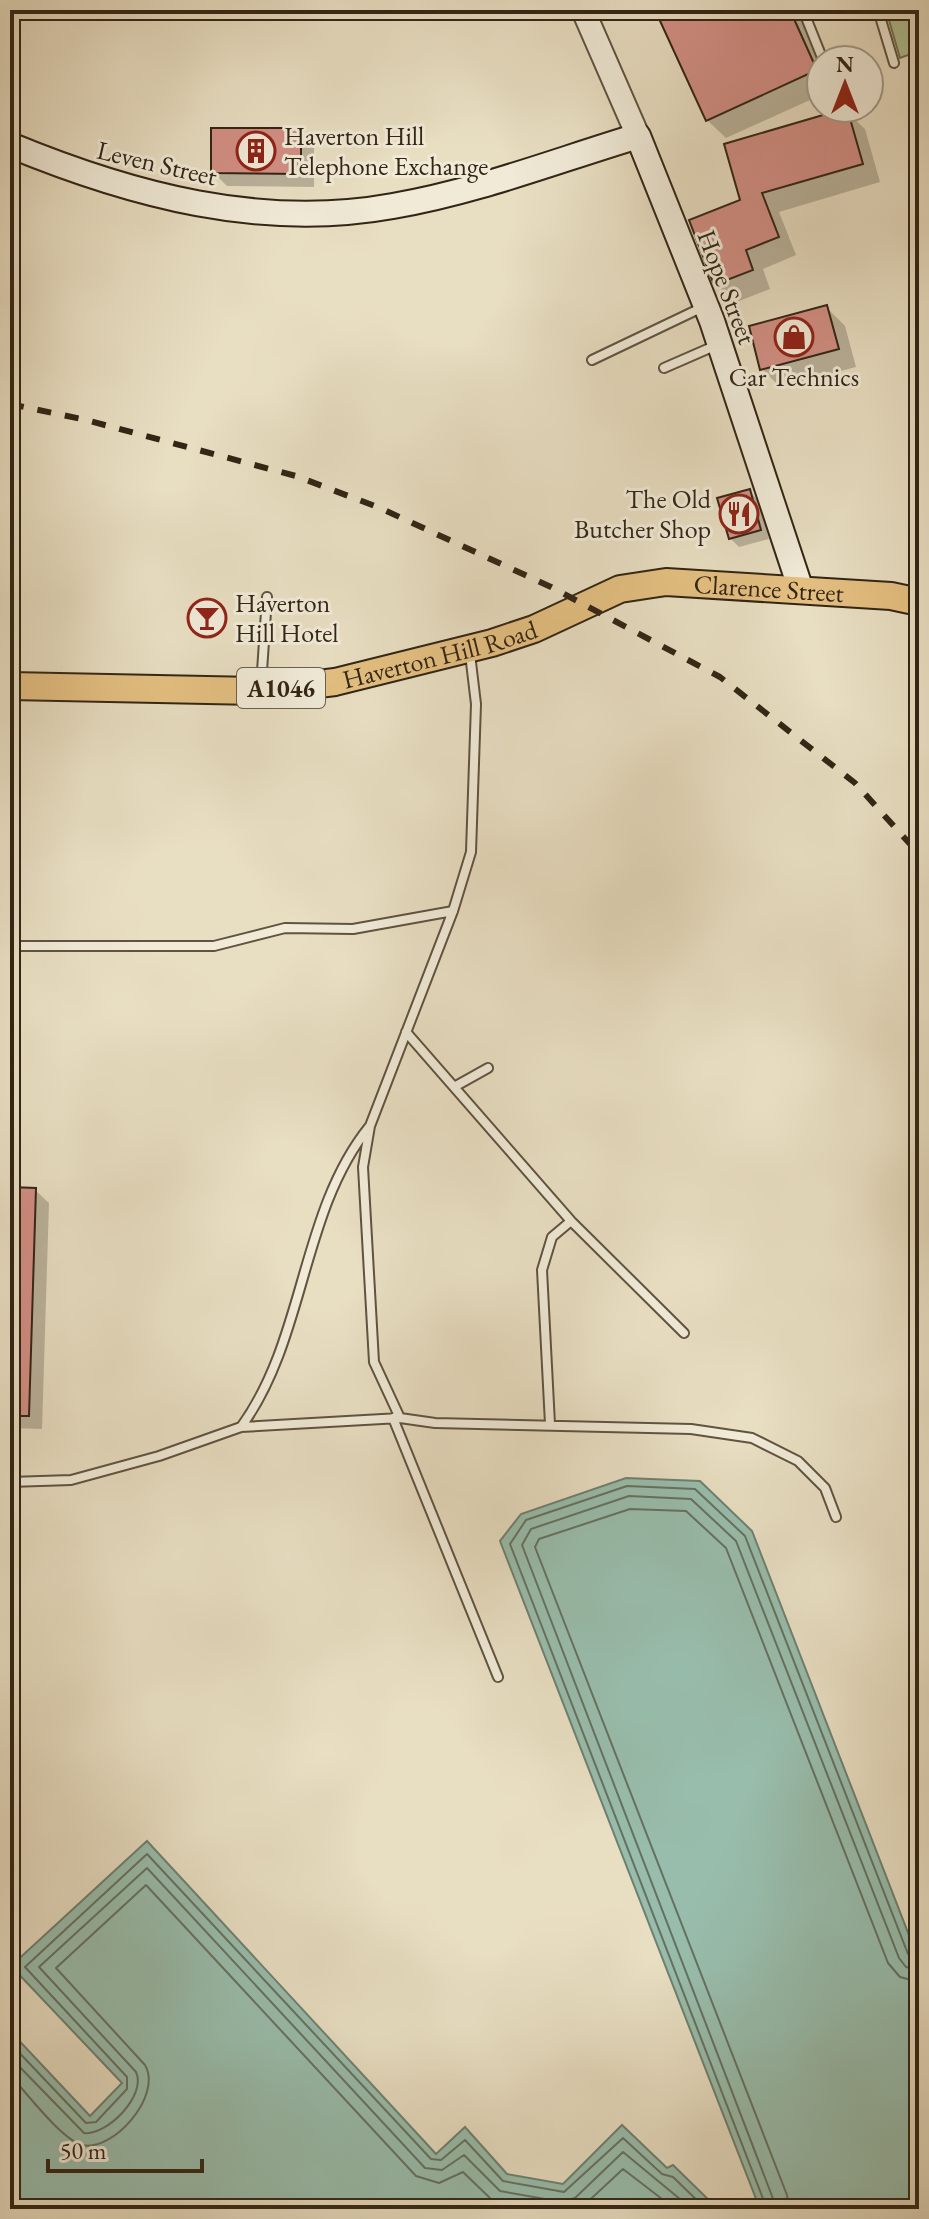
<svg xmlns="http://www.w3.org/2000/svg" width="929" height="2219" font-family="'EB Garamond',serif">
<rect width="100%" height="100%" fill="#e8dec2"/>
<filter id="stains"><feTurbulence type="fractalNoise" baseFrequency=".0025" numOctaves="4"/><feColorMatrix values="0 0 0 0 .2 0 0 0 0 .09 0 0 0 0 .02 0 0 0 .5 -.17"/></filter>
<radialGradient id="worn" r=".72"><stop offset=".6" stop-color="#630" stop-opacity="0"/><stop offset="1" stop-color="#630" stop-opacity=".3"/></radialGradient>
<!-- green -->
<path fill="#b3c295" stroke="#727455" stroke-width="2" d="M 886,10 L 919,10 L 919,51 L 900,58 Z"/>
<!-- water -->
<path fill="#98bdac" stroke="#6f8070" stroke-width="2" d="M 626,1478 L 700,1481 L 752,1531 L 919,1961 L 919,2209 L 760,2209 L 500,1541 L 521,1514 Z
M 147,1841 L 436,2154 L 465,2127 L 507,2174 L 563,2184 L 622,2125 L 667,2168 L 673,2165 L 718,2209 L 10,2209 L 10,2031 L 90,2116 L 122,2083 L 11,1966 Z"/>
<!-- shadow -->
<path fill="#0003" d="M 657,10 L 792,10 L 803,21 L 821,60 L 821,95 L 726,138 L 707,120 Z
M 846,111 L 865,129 L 880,182 L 779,212 L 796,255 L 763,269 L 770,289 L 734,303 L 716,284 L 691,221 L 743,202 Z
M 300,130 L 314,144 L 314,187 L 227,186 L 213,172 Z
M 826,307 L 845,326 L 856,367 L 780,387 L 762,369 Z
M 749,491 L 758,500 L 769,539 L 739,547 L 730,538 Z
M 10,1189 L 35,1190 L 49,1203 L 42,1429 L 10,1428 Z"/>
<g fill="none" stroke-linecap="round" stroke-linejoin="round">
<!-- shore -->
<path stroke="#657160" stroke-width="2" d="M 10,2043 L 86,2123 L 96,2122 L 127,2089 L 127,2077 L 25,1967 L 147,1854 L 431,2159 L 441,2160 L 465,2140 L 503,2181 L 564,2192 L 623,2138 L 662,2174 L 673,2177 L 706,2209
M 10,2057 L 84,2133 C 107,2136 147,2095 136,2072 L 39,1967 L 147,1868 L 425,2168 L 442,2170 L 464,2155 L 500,2191 L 562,2202 L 575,2198 L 623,2152 L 692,2209
M 10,2075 C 26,2092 61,2139 82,2145 C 112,2153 163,2096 145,2065 L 56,1968 L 146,1885 L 416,2176 L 439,2183 L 463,2172 L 492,2200 L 532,2209
M 580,2209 L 623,2169 L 675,2209
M 767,2209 L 510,1544 L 526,1520 L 627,1486 L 695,1489 L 745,1536 L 908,1954 L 919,1960
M 777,2209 L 522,1545 L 531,1529 L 629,1496 L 691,1499 L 736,1541 L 899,1958 L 906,1967 L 919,1970
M 789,2209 L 787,2195 L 535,1547 L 539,1539 L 630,1509 L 686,1511 L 726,1548 L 888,1963 L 900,1977 L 919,1982"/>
</g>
<!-- building -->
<path fill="#d28f85" stroke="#322515" stroke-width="2" d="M 655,10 L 790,10 L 817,70 L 706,121 Z
M 847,108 L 863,164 L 762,193 L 779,237 L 746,250 L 753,270 L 714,285 L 689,220 L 740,200 L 724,144 Z
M 211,128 L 301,128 L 301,174 L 211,173 Z
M 827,305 L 839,349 L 760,370 L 749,326 Z
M 750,489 L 761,530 L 729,539 L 717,498 Z
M 10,1187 L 36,1188 L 29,1416 L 10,1416 Z"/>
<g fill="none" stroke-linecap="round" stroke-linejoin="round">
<!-- service casing -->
<g stroke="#605340" stroke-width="12">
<path id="service" d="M 803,10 L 823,60
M 878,10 L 894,63
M 592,360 L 703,307
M 664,368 L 719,344
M 470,654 L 476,704 L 471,852 L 453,911 L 370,1126 L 363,1167 L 374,1362 L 400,1418 L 435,1423 L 691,1429 L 752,1438 L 798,1461 L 825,1488 L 836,1517
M 261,686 L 267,597
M 10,946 L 214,946 L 285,928 L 353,929 L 453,911
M 406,1032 L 454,1087 L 488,1068
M 454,1087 L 571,1221 L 684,1333
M 393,1418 L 498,1677
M 550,1424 L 542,1270 L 552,1237 L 571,1221
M 241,1427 C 306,1338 300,1213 369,1127
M 10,1482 L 71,1480 L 159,1456 L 241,1427 L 400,1418"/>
</g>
<!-- tertiary casing -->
<g stroke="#605340" stroke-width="26">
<path id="tertiary" d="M 583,10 L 638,136"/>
</g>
<!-- secondary casing -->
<g stroke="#322515" stroke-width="28">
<path id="secondary" d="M 10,145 C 131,195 261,230 393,206 C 476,192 558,160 638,136 L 712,321 L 801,590"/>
</g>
<!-- primary casing -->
<g stroke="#322515" stroke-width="30">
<g id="primary">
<path id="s1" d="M 10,686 L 261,691 L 335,682 L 492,643 L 534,629 L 620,589 L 666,582 L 891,596 L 919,602"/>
</g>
</g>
<!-- service -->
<use href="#service" stroke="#f0ead7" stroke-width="8"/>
<!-- tertiary -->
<use href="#tertiary" stroke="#f0ead7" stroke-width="22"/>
<!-- secondary -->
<use href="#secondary" stroke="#f0ead7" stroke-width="24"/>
<!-- primary -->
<use href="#primary" stroke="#e4bf81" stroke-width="26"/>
<!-- rail -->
<path stroke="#322515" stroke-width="6" stroke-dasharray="14 14" stroke-linecap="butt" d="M 10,404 L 86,420 L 296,476 L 380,508 L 551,587 L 720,677 L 855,783 L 919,854"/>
</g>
<!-- icons -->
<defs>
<g id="building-ring" transform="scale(2)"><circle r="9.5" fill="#f0ead7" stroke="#8f2418" stroke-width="1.5"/><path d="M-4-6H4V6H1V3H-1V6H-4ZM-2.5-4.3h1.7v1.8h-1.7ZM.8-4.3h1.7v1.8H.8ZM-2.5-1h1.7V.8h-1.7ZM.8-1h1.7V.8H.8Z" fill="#8f2418"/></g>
<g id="shop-ring" transform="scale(2)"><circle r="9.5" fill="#f0ead7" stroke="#8f2418" stroke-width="1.5"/><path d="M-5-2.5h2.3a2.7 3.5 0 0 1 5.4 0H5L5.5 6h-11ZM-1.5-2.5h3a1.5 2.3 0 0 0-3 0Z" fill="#8f2418"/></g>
<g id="restaurant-ring" transform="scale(2)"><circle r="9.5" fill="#f0ead7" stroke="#8f2418" stroke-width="1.5"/><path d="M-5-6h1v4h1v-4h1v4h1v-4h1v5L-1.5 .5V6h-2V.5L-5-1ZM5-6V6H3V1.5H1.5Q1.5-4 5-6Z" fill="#8f2418"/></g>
<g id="bar-ring" transform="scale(2)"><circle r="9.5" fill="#f0ead7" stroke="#8f2418" stroke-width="1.5"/><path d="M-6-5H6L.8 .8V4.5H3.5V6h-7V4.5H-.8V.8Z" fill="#8f2418"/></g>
</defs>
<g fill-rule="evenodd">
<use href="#building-ring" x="256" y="151"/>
<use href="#shop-ring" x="794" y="337"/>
<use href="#restaurant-ring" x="739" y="514"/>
<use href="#bar-ring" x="207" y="618"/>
</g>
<g text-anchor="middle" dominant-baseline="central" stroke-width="6" stroke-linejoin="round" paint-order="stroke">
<!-- shield labels -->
<rect fill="#f0ead7" stroke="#6b604f" stroke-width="2" x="237" y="668" width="88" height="40" rx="6"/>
<g font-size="24" font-weight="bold" fill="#322515">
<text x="281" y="688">A1046</text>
</g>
<!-- poi labels -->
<g font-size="26" fill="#322515" stroke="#f0ead7" text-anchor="start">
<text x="284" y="136">Haverton Hill<tspan x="284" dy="30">Telephone Exchange</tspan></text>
<text x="794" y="377" text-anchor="middle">Car Technics</text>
<text x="711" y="499" text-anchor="end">The Old<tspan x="711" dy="30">Butcher Shop</tspan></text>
<text x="235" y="603">Haverton<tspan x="235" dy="30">Hill Hotel</tspan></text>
</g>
<!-- street labels -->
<g font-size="26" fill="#322515" stroke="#f0ead7">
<text transform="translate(157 163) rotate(13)">Leven Street</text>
<text transform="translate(727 287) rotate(69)">Hope Street</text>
<text stroke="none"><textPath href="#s1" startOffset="776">Clarence Street</textPath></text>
<text stroke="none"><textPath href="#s1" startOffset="434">Haverton Hill Road</textPath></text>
</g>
</g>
<!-- margin -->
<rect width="929" height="2219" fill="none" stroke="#e8dec2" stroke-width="40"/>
<rect x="12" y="12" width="905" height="2195" fill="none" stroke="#322515" stroke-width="4"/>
<rect x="20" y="20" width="889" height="2179" fill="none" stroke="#322515" stroke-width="2"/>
<!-- north arrow -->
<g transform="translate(845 84)"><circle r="38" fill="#f0ead7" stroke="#a49b89" stroke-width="2"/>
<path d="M0-6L14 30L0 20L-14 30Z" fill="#8f2418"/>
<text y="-12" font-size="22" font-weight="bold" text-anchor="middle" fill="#322515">N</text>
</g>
<!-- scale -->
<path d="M48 2159v12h154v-12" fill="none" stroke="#322515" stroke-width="4"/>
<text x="60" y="2159" font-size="24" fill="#322515" stroke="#f0ead7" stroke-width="6" paint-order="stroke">50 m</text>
<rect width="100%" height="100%" filter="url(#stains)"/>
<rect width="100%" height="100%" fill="url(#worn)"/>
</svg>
